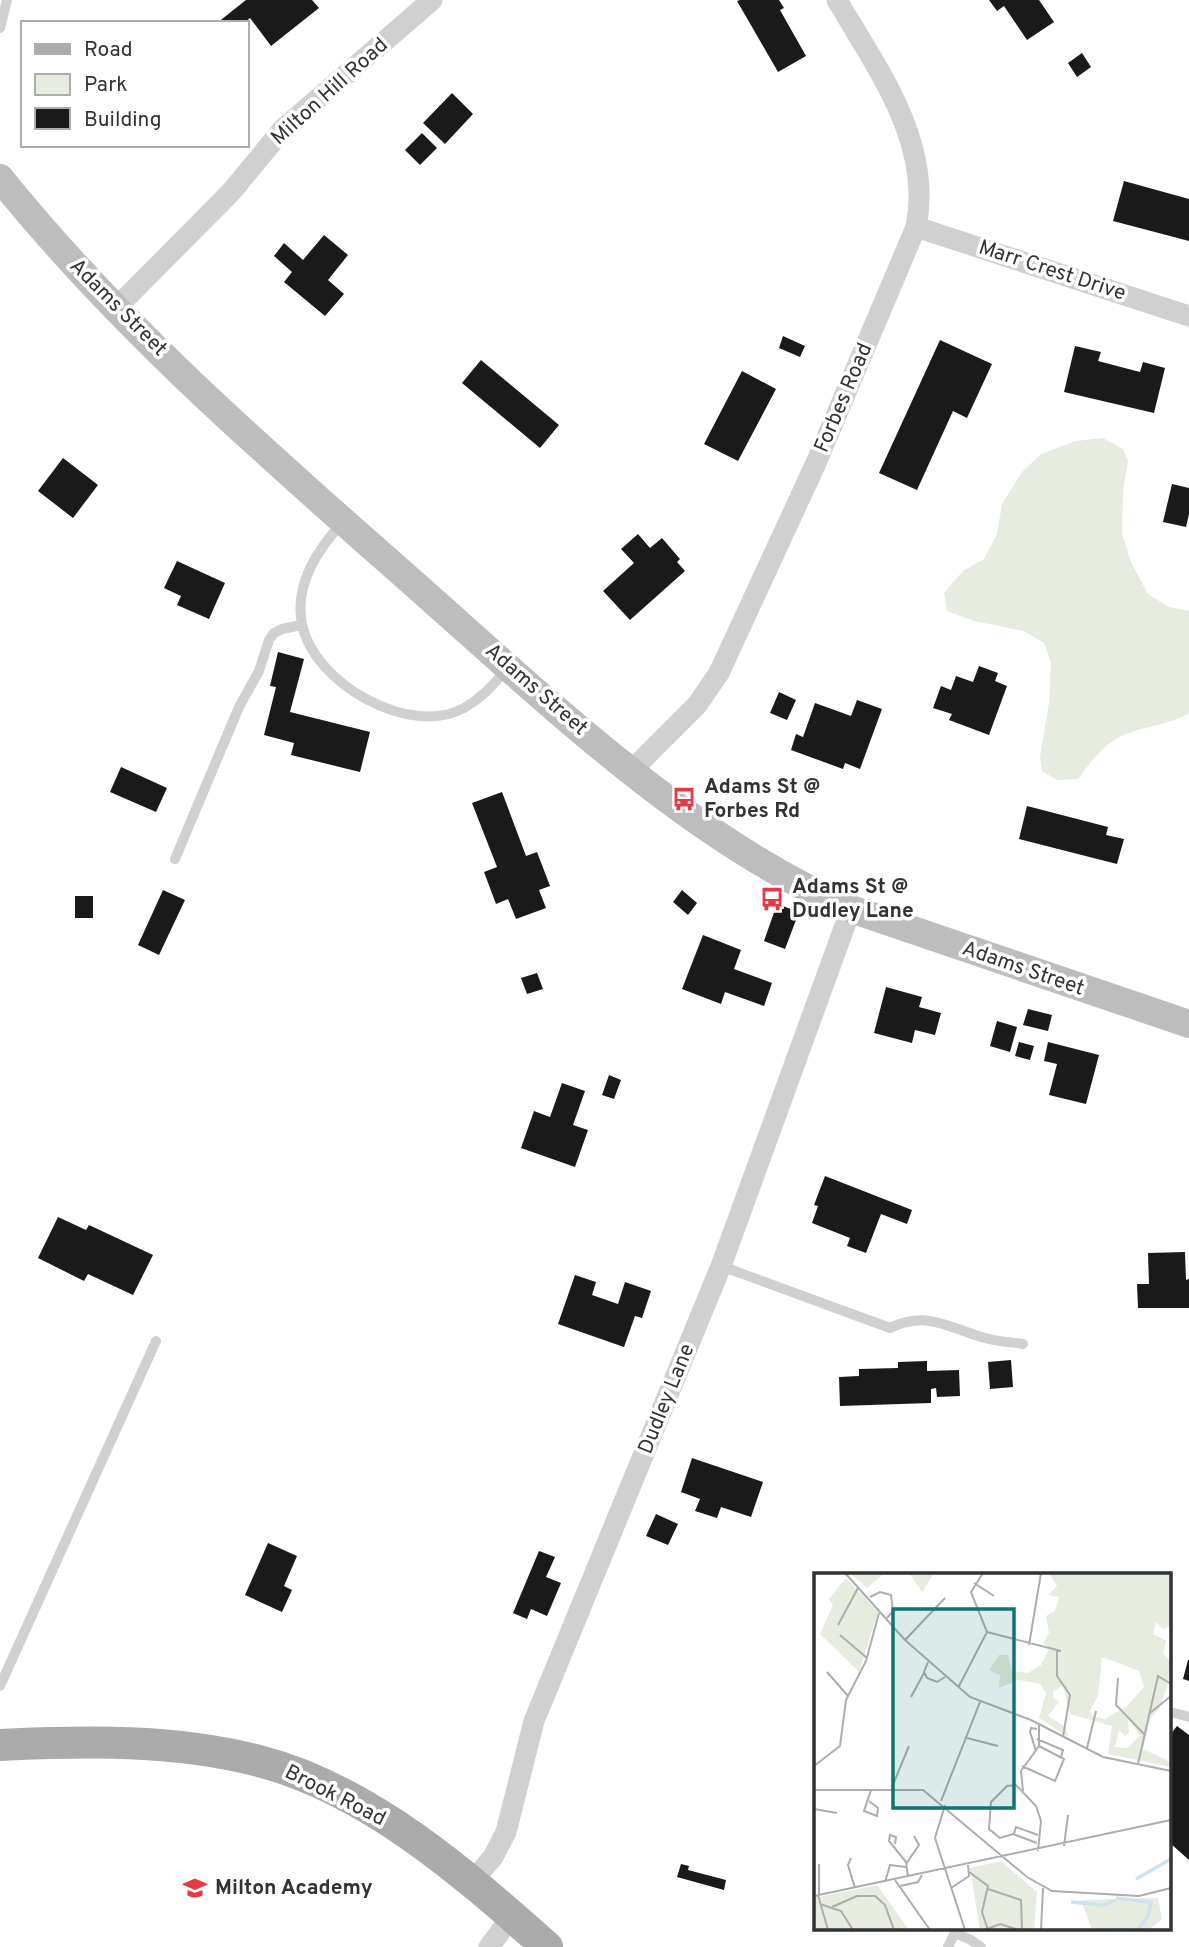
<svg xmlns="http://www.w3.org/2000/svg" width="1189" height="1947" font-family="Overpass,sans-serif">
<rect width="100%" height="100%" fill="#fff"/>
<!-- green -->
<path fill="#e6ecdf" d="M 1103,438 L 1123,449 L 1128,461 L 1123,490 L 1122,534 L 1131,562 L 1148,594 L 1169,607 L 1189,611 L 1189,713 C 1166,727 1138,726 1116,739 C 1100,749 1089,764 1078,779 L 1057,780 L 1042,771 L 1040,757 L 1049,703 L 1051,663 L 1044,643 L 1024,631 L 974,621 L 947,611 L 944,593 L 963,571 L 984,559 L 997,534 L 1002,504 L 1022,472 L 1041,454 L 1076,441 Z"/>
<!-- building -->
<path fill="#1a1a1a" d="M 246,0 L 312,0 L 319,8 L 271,46 L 250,18 L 244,23 L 217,23 Z
M 740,0 L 779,0 L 784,8 L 780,10 L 806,56 L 778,72 L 737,1 Z
M 989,0 L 1039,0 L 1054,22 L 1027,40 L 1004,6 L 997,11 Z
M 1082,53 L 1091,67 L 1077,77 L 1068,63 Z
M 452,93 L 473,114 L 445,144 L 423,123 Z
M 422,133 L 437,148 L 420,165 L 405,150 Z
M 1124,181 L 1189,199 L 1189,241 L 1113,221 Z
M 324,235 L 348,255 L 328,280 L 344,294 L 325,316 L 284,282 L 292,272 L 274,256 L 284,243 L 303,260 Z
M 783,336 L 805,346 L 800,357 L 779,348 Z
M 940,340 L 992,364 L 967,418 L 953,411 L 917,490 L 879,473 Z
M 1075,346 L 1101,352 L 1098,361 L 1140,372 L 1143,362 L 1165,368 L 1154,413 L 1064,392 Z
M 481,360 L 559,425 L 540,448 L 462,383 Z
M 742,371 L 776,389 L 738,461 L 704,444 Z
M 63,458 L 98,485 L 73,518 L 38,491 Z
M 1172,484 L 1189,488 L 1189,514 L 1186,527 L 1163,522 Z
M 638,534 L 650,548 L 662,538 L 680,559 L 677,562 L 685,571 L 630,620 L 603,591 L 634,563 L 621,549 Z
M 177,561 L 225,583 L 209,619 L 177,605 L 181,596 L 164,588 Z
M 278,652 L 304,659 L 290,712 L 370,732 L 360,772 L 291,755 L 294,743 L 264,735 L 276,687 L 270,686 Z
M 979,666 L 998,673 L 995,681 L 1007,686 L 989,735 L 949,720 L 952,714 L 933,708 L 941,686 L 951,690 L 956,676 L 973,682 Z
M 779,692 L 796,700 L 787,720 L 770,713 Z
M 857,700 L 882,709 L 860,769 L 845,763 L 843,769 L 791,750 L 796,734 L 803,737 L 815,703 L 851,716 Z
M 121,767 L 167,788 L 156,812 L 110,792 Z
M 502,792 L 526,856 L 537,852 L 550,886 L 539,890 L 546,908 L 516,919 L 508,899 L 496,904 L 484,872 L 497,867 L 472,803 Z
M 1027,806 L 1108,827 L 1106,835 L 1124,839 L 1117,864 L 1019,839 Z
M 163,890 L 185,900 L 159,955 L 138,945 Z
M 682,890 L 697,903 L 688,915 L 673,902 Z
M 75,896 L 93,896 L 93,918 L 75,918 Z
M 777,904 L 799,912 L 785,949 L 764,941 Z
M 703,935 L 741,950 L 734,969 L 772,983 L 764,1006 L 725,992 L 721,1004 L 682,989 Z
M 537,973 L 543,989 L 527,994 L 521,978 Z
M 886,987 L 922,997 L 919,1007 L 941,1013 L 935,1035 L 915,1030 L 912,1043 L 874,1033 Z
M 1028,1009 L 1052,1015 L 1048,1031 L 1023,1025 Z
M 997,1021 L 1017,1027 L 1010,1052 L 990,1046 Z
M 1019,1042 L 1034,1046 L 1030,1060 L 1015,1056 Z
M 1048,1042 L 1099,1055 L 1086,1104 L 1049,1095 L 1057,1064 L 1044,1061 Z
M 609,1075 L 621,1080 L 614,1099 L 602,1095 Z
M 562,1083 L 585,1091 L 573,1125 L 588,1130 L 575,1167 L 521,1148 L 534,1111 L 550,1117 Z
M 825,1176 L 912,1210 L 907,1224 L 881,1214 L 866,1253 L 847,1246 L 850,1238 L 812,1223 L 818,1206 L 814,1205 Z
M 58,1217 L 86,1230 L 89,1225 L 153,1255 L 133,1295 L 88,1274 L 84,1281 L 38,1258 Z
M 1185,1252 L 1186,1280 L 1189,1279 L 1189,1308 L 1138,1308 L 1137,1284 L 1149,1284 L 1148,1253 Z
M 575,1275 L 596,1282 L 592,1295 L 618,1304 L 625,1282 L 651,1291 L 642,1318 L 635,1316 L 624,1347 L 558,1324 Z
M 1011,1360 L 1013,1387 L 990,1389 L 988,1362 Z
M 927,1361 L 927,1371 L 959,1370 L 960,1396 L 937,1397 L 936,1388 L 931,1389 L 931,1403 L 840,1406 L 839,1377 L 859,1376 L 859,1369 L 898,1368 L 898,1362 Z
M 692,1458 L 763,1482 L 751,1517 L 721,1507 L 717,1518 L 695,1511 L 700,1499 L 681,1492 Z
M 656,1514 L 678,1524 L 668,1545 L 646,1536 Z
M 268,1543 L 297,1556 L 284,1586 L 292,1590 L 282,1612 L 245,1595 Z
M 539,1551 L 555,1557 L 546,1577 L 561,1583 L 547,1616 L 531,1609 L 527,1619 L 513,1613 Z
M 1188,1660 L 1189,1660 L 1189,1681 L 1183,1679 Z
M 1177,1726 L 1189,1735 L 1189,1860 L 1170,1843 L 1170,1735 Z
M 681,1864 L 689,1866 L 688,1870 L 726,1880 L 724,1890 L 677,1877 Z"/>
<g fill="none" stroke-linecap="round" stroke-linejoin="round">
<!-- lane -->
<path stroke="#d0d0d0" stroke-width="10" d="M 0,28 L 7,0
M 342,523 C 317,550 294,585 302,624 C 313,683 410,738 464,708 C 482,698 495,684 507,668
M 175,859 L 239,707 L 259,671 L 269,640 L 274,633 L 282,629 L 302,625
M 721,1266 L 890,1328 C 928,1310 949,1328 985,1338 C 998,1342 1011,1342 1023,1344
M 0,1686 L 156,1341
M 1170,1712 L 1189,1717
M 955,1933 L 971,1940 L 981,1947
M 948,1947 L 957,1928"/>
<!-- street -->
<path stroke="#d0d0d0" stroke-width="21" d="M 916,227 L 1189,316
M 116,308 L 232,191 L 283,129 L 432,0
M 632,770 L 697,705 L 719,673 L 816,463 L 916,227 C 933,142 877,69 837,0
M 472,1882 L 493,1857 L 506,1832 L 534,1721 L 721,1266 L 851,909
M 489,1947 L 512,1916"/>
<!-- secondary -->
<path stroke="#bdbdbd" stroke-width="28" d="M 0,178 C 123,331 274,460 421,590 C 549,703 693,841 851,909 L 1189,1024"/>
<!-- primary -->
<path stroke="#ababab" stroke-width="32" d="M 0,1745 C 87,1741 174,1739 259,1761 C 368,1789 465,1874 547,1947"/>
</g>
<!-- icons -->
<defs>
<g id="bus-bare" transform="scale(1.89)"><path d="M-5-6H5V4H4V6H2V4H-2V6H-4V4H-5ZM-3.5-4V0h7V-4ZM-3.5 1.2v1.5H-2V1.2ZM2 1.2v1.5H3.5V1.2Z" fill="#e63946" stroke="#fff" stroke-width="2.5" paint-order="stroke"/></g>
<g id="school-bare" transform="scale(1.89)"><path d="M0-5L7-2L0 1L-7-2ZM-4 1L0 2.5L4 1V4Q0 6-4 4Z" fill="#e63946" stroke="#fff" stroke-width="2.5" paint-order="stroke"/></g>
</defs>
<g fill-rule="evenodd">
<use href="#bus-bare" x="684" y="799"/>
<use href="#bus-bare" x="772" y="899"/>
<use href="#school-bare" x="195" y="1888"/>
</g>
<g text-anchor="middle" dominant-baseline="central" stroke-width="7" stroke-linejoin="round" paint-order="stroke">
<!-- street labels -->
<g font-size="21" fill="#333" stroke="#fff">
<text transform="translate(330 92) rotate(-42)">Milton Hill Road</text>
<text transform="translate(1052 271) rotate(18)">Marr Crest Drive</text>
<text transform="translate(118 308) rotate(45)">Adams Street</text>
<text transform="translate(844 398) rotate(-67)">Forbes Road</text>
<text transform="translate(536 690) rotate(41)">Adams Street</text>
<text transform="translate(1023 969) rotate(19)">Adams Street</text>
<text transform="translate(667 1399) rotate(-68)">Dudley Lane</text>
<text transform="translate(335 1796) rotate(27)">Brook Road</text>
</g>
<!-- poi labels -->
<g font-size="21" font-weight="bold" fill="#333" stroke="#fff" text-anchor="start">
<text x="704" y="787">Adams St @<tspan x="704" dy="24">Forbes Rd</tspan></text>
<text x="792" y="887">Adams St @<tspan x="792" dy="24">Dudley Lane</tspan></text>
<text x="215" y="1888">Milton Academy</text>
</g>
</g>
<!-- overview -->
<g transform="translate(814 1573)">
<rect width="357" height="357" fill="#fff"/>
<path d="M 36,0 L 71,0 L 53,15 ZM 95,0 L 120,0 L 108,19 ZM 235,0 L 357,0 L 357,53 L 349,56 L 342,49 L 339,61 L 352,68 L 349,80 L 357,89 L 357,101 L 346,134 L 336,146 L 329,176 L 357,189 L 357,194 L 294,181 L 298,153 L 256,141 L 249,113 L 239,118 L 239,125 L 245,129 L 234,143 L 252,154 L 254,164 L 225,145 L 232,120 L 226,111 L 204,107 L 185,115 L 186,102 L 175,97 L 185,82 L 194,82 L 198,98 L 214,100 L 227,92 L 235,76 L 229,70 L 235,60 L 232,43 L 241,38 L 245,24 L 234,22 L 243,13 ZM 288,84 L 325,98 L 330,114 L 313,133 L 291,146 L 278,143 L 276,138 L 284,123 ZM 313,143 L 326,163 L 313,175 L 301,174 L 305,157 L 311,163 L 315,159 ZM 32,5 L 64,39 L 45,99 L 6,61 L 19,32 L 15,26 ZM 187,288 L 223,319 L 220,357 L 166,357 L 156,295 ZM 63,312 L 95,357 L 0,357 L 0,325 ZM 344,325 L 348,346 L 335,357 L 278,357 L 267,327 Z" fill="#e6ecdf" fill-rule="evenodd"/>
<path fill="none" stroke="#cfe2ee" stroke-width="3.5" d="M 322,306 L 357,286M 302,325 L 337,329 L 334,344 L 323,357M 257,329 L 290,332 L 302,327"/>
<path fill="none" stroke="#adadad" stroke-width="2" d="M 31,0 L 91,67 L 156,124 L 217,147 L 289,184 L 357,198M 160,10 L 180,23M 56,24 L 66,19 L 77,22 L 79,38 L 73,45M 24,52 L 44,15M 173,59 L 247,78M 26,62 L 53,85M 91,67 L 131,25M 215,72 L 227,0M 243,77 L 243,103 L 256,122 L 249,164M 114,89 L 110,99 L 113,105 L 123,109 L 131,104M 13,99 L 34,123M 304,105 L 302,132 L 330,161M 145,113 L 173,59 L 157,19 L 169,0M 97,124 L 110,100M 336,140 L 357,123M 153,165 L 184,173M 223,166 L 249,177 L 247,184M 273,175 L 282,138M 222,178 L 216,159 L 217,155 L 223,156M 324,191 L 344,103 L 357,111M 0,193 L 26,173 L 32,127 L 52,88 L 65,40M 208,193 L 241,208 L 250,186 L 225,173M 78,214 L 95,173M 0,217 L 109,217 L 213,304 L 238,318 L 325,323 L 357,315M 209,218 L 207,198 L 225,173 L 225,151M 55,228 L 64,235 L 63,243 L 50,238 L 57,217M 127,228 L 166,129M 131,232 L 121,265 L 151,357M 0,236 L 23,240M 200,261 L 202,254 L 224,262M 223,270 L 199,261 L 186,265 L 175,256 L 177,229 L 193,213 L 202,212 L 222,233 L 227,248 L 224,278M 81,271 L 82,264 L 76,262 L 75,268 L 92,289 L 94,304M 250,273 L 254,242M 37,285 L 34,292 L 41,315M 92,291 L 105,272 L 100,263M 155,299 L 174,313 L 168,339 L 174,357M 81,307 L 116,357M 71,309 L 76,292 L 92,294M 86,313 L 104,309 L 108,302M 137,315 L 155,303 L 154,292M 174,316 L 207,327 L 208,357M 4,322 L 14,357M 5,322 L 5,291M 0,323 L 357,247M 6,331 L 27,338 L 39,357M 18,334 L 43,323 L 61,323 L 71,332 L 80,357M 173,356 L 186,351 L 205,357M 227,357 L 229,315"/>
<path fill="#0f766e" fill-opacity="0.15" stroke="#0f766e" stroke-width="3.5" d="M 79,36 L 200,36 L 200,235 L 79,235 Z"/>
<rect width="357" height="357" fill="none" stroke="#333" stroke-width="3.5"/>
</g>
<!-- legend -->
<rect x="21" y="21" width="228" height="126" fill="#ffffff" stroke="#adadad" stroke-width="2"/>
<rect x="35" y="44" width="35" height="10" fill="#ababab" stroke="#adadad" stroke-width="2"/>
<text x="84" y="56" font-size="21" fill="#333333">Road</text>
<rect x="35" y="74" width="35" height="21" fill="#e6ecdf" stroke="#adadad" stroke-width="2"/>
<text x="84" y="91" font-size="21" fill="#333333">Park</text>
<rect x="35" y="108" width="35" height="21" fill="#1a1a1a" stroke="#adadad" stroke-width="2"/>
<text x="84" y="126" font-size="21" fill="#333333">Building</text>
</svg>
